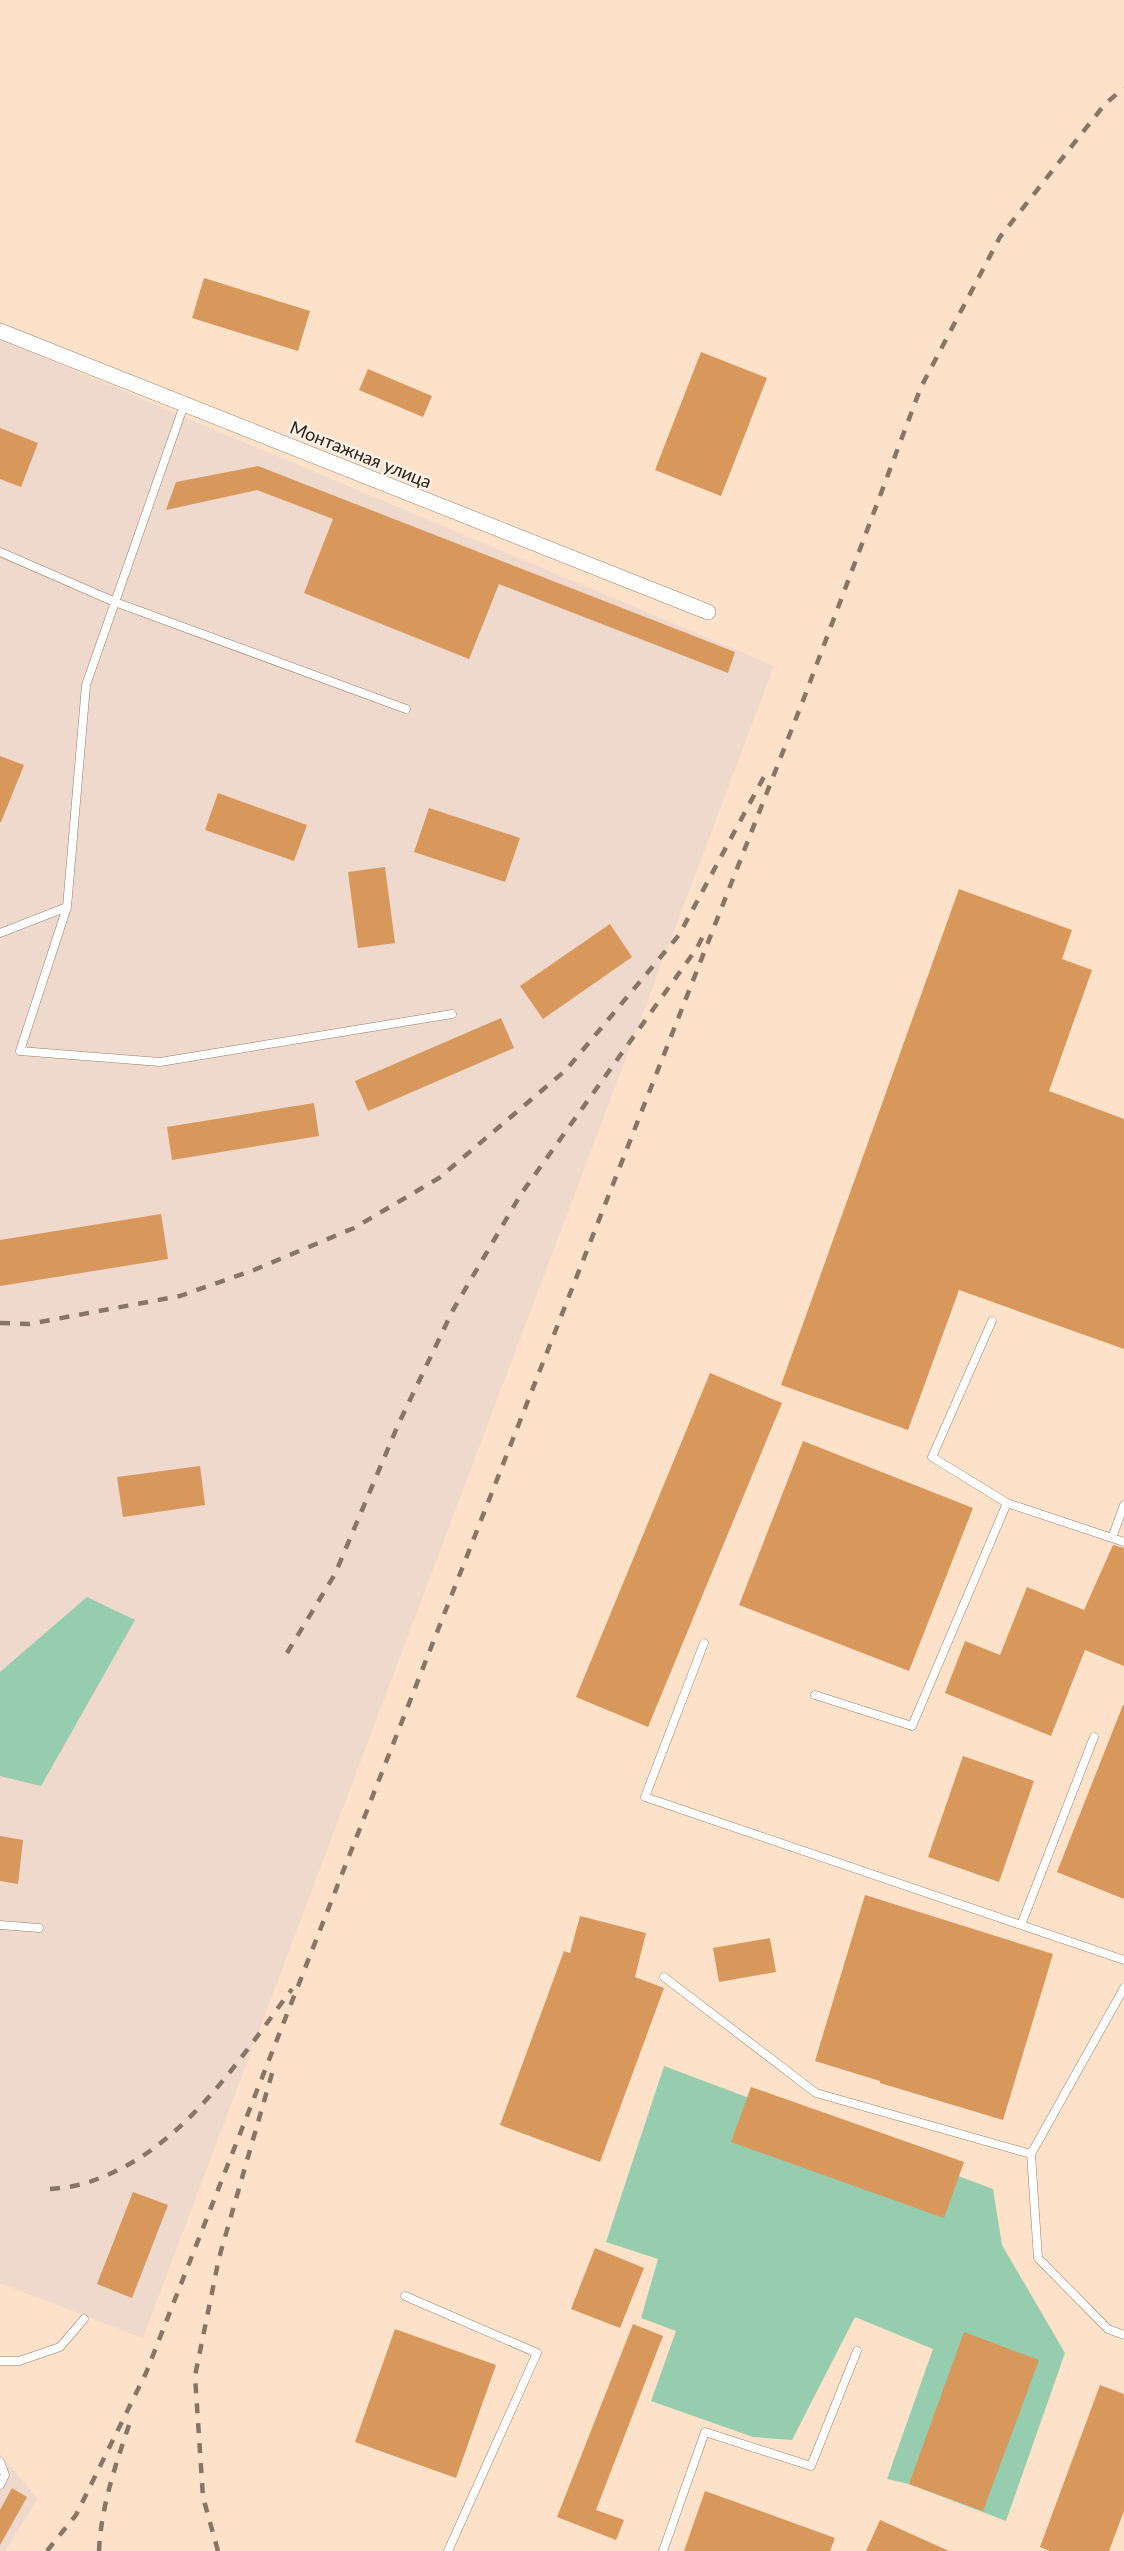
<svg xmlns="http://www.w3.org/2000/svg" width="1124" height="2551" font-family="Lato,sans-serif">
<rect width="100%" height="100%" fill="#fde1c9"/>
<!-- industrial -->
<path fill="#efd8cc" d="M 0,339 L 774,666 L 143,2338 L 0,2283 Z
M 0,2454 L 38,2499 L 5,2551 L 0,2551 Z"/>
<!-- green -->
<path fill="#95cdae" d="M 87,1597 L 135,1620 L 41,1786 L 0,1776 L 0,1672 Z
M 664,2066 L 993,2189 L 1002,2245 L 1065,2353 L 1006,2521 L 909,2484 L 887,2479 L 933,2349 L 855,2317 L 792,2440 L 753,2437 L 651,2401 L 676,2331 L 641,2318 L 658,2259 L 606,2242 Z"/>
<!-- building -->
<path fill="#d8975b" d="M 204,278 L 310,311 L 298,351 L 192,318 Z
M 701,352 L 767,378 L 721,496 L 655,470 Z
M 368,369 L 432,396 L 423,417 L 359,390 Z
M 0,428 L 38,443 L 21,487 L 0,479 Z
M 258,466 L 735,652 L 728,673 L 499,584 L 469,659 L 304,593 L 333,519 L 257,490 L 166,510 L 176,482 Z
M 0,756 L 24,765 L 1,822 L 0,822 Z
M 218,793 L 307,825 L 294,861 L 205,830 Z
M 429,808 L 520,838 L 505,882 L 414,852 Z
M 385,867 L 395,943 L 358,948 L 348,872 Z
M 959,889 L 1072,930 L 1062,959 L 1092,970 L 1049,1091 L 1124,1119 L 1124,1349 L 959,1290 L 908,1430 L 781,1385 Z
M 610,924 L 632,957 L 543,1019 L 520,986 Z
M 501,1018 L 514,1048 L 368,1111 L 355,1081 Z
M 314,1103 L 319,1136 L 172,1160 L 167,1127 Z
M 161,1214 L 168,1259 L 0,1286 L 0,1240 Z
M 710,1373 L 782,1403 L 648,1727 L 576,1697 Z
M 803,1441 L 973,1508 L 909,1671 L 739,1605 Z
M 200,1466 L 205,1505 L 123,1517 L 117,1477 Z
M 1113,1545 L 1124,1548 L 1124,1666 L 1085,1650 L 1051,1736 L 945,1693 L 965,1641 L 1000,1655 L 1027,1587 L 1084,1610 Z
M 1123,1705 L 1124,1705 L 1124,1899 L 1057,1872 Z
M 963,1756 L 1034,1781 L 999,1882 L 928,1857 Z
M 0,1836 L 23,1840 L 18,1884 L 0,1881 Z
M 865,1895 L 1053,1954 L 1003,2120 L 880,2083 L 880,2081 L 815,2061 Z
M 580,1916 L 646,1933 L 635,1977 L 664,1988 L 600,2162 L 500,2125 L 564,1951 L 570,1953 Z
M 770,1938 L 776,1972 L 719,1982 L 713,1948 Z
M 751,2087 L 964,2162 L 944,2218 L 731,2142 Z
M 133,2192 L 168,2205 L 132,2298 L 97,2284 Z
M 595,2248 L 644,2268 L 620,2328 L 571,2309 Z
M 633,2324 L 663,2336 L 596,2510 L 624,2520 L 616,2540 L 557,2517 Z
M 395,2329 L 496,2365 L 456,2478 L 355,2442 Z
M 964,2332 L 1039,2360 L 983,2511 L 909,2484 Z
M 1100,2385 L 1124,2394 L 1124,2511 L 1109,2551 L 1050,2551 L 1040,2547 Z
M 12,2488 L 27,2497 L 0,2545 L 0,2510 Z
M 705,2491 L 835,2538 L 830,2551 L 684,2551 Z
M 880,2520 L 949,2551 L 866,2551 Z"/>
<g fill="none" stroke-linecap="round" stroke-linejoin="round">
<!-- service casing -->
<g stroke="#977e68" stroke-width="9">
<path id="service" d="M 184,405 L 86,685 L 67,907 L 20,1051 L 160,1062 L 452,1014
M 0,552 L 115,602 L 406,709
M 0,933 L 67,907
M 992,1321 L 932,1457 L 1007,1503
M 1124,1505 L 1112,1538 L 1124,1542
M 704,1643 L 645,1797 L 1124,1960
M 815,1695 L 912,1726 L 1007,1503 L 1112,1538
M 0,1925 L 39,1928
M 1021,1925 L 1094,1737
M 664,1977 L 816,2093 L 1031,2154 L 1038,2258 L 1108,2329 L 1124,2335
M 1031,2154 L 1124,1988
M 405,2296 L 537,2353 L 448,2551
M 0,2361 L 19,2361 L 60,2347 L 84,2319
M 0,2462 L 5,2475 L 0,2485
M 663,2551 L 705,2432 L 811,2466 L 857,2351"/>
</g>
<!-- minor casing -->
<g stroke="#977e68" stroke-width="16">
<path id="minor" d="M 0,331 L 708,612"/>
</g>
<!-- service -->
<use href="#service" stroke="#fff" stroke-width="8"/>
<!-- minor -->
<use href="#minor" stroke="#fff" stroke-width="15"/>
<!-- rail -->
<path stroke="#877566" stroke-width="4.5" stroke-dasharray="10 10" stroke-linecap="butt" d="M 0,1323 L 29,1324 L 180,1296 L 254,1270 L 354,1228 L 439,1178 L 566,1070 L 679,935 L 766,773
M 287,1653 L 335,1574 L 398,1425 L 453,1310 L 521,1194 L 697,948 L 703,936
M 50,2189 C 61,2188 72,2187 82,2184 C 178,2157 236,2064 292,1989
M 47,2551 L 76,2515 L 146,2373 L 804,698 L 921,387 L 1000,237 L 1105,104 L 1124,88
M 99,2551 C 101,2505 117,2461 131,2419
M 218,2551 L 203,2497 L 195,2376 L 219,2258 L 273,2070"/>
</g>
<g text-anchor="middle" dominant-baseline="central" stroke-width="5" stroke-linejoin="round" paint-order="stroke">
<!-- street labels -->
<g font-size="18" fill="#2c2219" stroke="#fdf2e8">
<text transform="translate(361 454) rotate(22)">Монтажная улица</text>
</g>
</g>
</svg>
